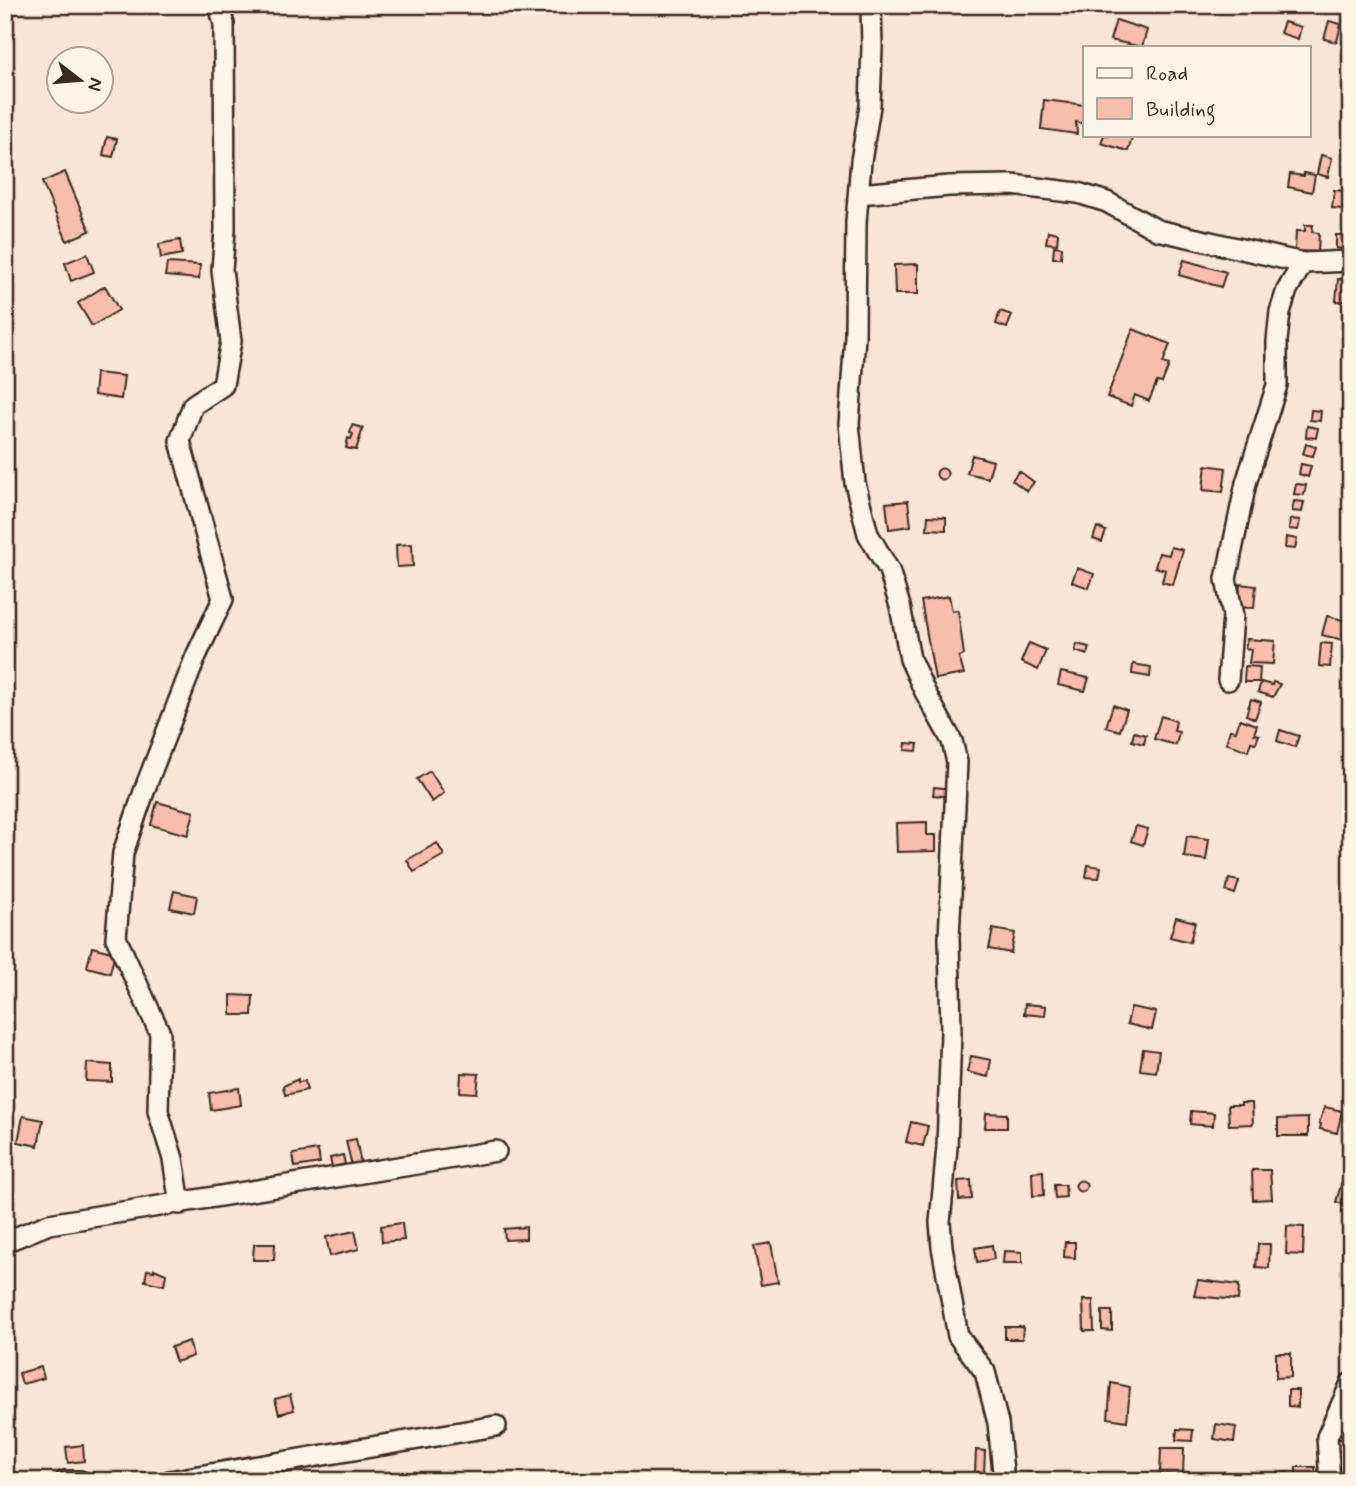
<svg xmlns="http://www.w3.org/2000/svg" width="1356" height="1486" font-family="Mynerve,sans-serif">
<rect width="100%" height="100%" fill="#fae4d4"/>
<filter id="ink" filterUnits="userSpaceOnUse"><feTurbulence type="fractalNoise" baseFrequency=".0143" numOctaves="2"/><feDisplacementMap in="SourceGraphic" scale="14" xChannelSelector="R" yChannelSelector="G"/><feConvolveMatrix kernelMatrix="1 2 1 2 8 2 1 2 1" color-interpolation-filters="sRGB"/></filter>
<g filter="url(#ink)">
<!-- building -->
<path fill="#f7bead" stroke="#3b2a1e" stroke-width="2" d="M 1341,5 L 1351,5 L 1351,14 L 1340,11 Z
M 1116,20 L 1147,30 L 1142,47 L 1110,40 Z
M 1329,21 L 1341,24 L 1337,42 L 1324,39 Z
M 1284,22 L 1301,27 L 1298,39 L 1280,33 Z
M 1044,100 L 1085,105 L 1085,124 L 1076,122 L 1077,134 L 1041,129 Z
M 1104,135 L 1133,135 L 1128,151 L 1101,143 Z
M 107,137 L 117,139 L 113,157 L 103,155 Z
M 1321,155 L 1332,158 L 1328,177 L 1317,174 Z
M 65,172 L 90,231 L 67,241 L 42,182 Z
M 1304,173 L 1315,175 L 1312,192 L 1288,187 L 1290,174 L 1304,176 Z
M 1334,190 L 1351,192 L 1351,210 L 1332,208 Z
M 1345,218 L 1351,218 L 1351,247 L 1345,247 Z
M 1305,225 L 1313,225 L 1312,232 L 1319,233 L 1318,252 L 1295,251 L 1296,231 L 1305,231 Z
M 1048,231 L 1058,233 L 1057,244 L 1046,243 Z
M 1336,235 L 1344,235 L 1343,249 L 1336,248 Z
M 180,240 L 182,254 L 161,258 L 159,244 Z
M 1054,246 L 1062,247 L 1061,258 L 1053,258 Z
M 87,254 L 94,272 L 71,281 L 65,263 Z
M 1184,260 L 1226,272 L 1221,287 L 1179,275 Z
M 167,263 L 200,265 L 199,279 L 165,276 Z
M 918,264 L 918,294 L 895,294 L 894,265 Z
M 1338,279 L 1351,280 L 1351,302 L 1336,301 Z
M 105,286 L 119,310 L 92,326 L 78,303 Z
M 1000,311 L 1012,315 L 1007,328 L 996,324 Z
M 1133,329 L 1170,344 L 1163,363 L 1169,365 L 1162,383 L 1157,382 L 1149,401 L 1135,395 L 1131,406 L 1107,397 Z
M 96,373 L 124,376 L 121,399 L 94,395 Z
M 1311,410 L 1321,411 L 1320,421 L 1310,420 Z
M 352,425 L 363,428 L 356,450 L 346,448 L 348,438 L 351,439 L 353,434 L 350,433 Z
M 1307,426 L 1318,428 L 1316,438 L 1306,437 Z
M 1306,444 L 1316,447 L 1313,456 L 1303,454 Z
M 972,455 L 993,461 L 988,478 L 967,473 Z
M 1301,464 L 1311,466 L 1308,477 L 1299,474 Z
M 1206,465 L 1226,468 L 1223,492 L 1203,490 Z
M936.5 474a5.5 5.5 0 1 1 11 0a5.5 5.5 0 1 1-11 0Z
M 1019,471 L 1034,482 L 1027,491 L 1012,480 Z
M 1296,484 L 1306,485 L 1304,495 L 1294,494 Z
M 908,501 L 911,526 L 889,529 L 886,503 Z
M 1294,501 L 1304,502 L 1302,512 L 1292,511 Z
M 928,516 L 946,517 L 946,530 L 927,529 Z
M 1290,519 L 1300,520 L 1298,530 L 1289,529 Z
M 1097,527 L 1106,531 L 1102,542 L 1093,539 Z
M 1286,537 L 1297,539 L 1295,549 L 1285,548 Z
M 412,544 L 413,566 L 397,567 L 396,545 Z
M 1171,547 L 1183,550 L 1173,585 L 1162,582 L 1165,570 L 1155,567 L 1159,553 L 1169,555 Z
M 1077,568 L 1094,574 L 1089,588 L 1072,582 Z
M 1240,584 L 1256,586 L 1254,608 L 1238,607 Z
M 949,596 L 952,611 L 958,610 L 964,655 L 959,657 L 964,674 L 935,679 L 921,601 Z
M 1327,616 L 1351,622 L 1351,642 L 1322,635 Z
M 1247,639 L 1275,641 L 1273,664 L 1249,663 L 1251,650 L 1245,648 Z
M 1029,643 L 1046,650 L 1038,670 L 1021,662 Z
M 1321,643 L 1332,644 L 1330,667 L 1319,666 Z
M 1077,644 L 1089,647 L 1087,655 L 1075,651 Z
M 1133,664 L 1151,667 L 1150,677 L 1132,674 Z
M 1245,666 L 1260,667 L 1259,682 L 1244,682 Z
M 1061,672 L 1089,678 L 1085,691 L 1058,685 Z
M 1261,682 L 1272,685 L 1273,682 L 1280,684 L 1273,697 L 1258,692 Z
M 1251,699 L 1261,702 L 1255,719 L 1246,715 Z
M 1113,705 L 1127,710 L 1120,731 L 1106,727 Z
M 1161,716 L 1176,721 L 1174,731 L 1179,732 L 1176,745 L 1154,739 Z
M 1240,719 L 1257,725 L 1254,734 L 1259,735 L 1256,743 L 1251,742 L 1248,751 L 1226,743 L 1230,730 L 1236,731 Z
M 1280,730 L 1299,736 L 1295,747 L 1277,741 Z
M 1134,732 L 1146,735 L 1144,744 L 1132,741 Z
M 906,743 L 918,744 L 917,751 L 905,750 Z
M 430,771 L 444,793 L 432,802 L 417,779 Z
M 934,787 L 952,789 L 951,797 L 933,795 Z
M 157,802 L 194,812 L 188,835 L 151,825 Z
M 927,822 L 927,835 L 936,835 L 936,851 L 897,852 L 896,823 Z
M 1136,826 L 1148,829 L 1143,845 L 1131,841 Z
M 1187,836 L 1209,839 L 1206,860 L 1184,857 Z
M 437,843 L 444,855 L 414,872 L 407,860 Z
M 1088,865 L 1101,867 L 1099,878 L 1086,877 Z
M 1229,879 L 1239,881 L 1235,894 L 1226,891 Z
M 174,891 L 197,896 L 194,913 L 170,908 Z
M 1176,917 L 1195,922 L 1190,942 L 1170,937 Z
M 993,929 L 1015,933 L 1011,953 L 989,949 Z
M 92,947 L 115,953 L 110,973 L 87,967 Z
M 231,995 L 253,996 L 252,1015 L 231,1015 Z
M 1025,1004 L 1046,1006 L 1045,1016 L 1024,1014 Z
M 1131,1007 L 1156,1012 L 1152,1030 L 1127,1024 Z
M 1143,1049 L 1159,1051 L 1156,1072 L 1140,1070 Z
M 971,1056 L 991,1060 L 988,1077 L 967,1072 Z
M 87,1063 L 112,1065 L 112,1082 L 86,1081 Z
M 461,1073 L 479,1074 L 477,1093 L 460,1092 Z
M 298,1079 L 298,1082 L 305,1081 L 307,1090 L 285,1095 L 283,1086 Z
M 239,1088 L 241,1105 L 211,1110 L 209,1093 Z
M 1241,1103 L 1252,1103 L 1253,1124 L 1229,1125 L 1228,1105 L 1241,1105 Z
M 1325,1107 L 1342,1111 L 1337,1133 L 1320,1129 L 1321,1124 L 1319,1123 Z
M 1191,1111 L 1214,1113 L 1213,1126 L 1190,1124 Z
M 986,1113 L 1007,1114 L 1007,1128 L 985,1128 Z
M 23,1116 L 43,1120 L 38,1146 L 18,1142 Z
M 1308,1118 L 1308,1136 L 1278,1136 L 1278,1119 Z
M 911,1122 L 928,1126 L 923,1146 L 906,1142 Z
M 356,1139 L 361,1164 L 352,1166 L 346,1141 Z
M 318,1150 L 320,1163 L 295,1167 L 293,1154 Z
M 343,1155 L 345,1164 L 332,1168 L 330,1158 Z
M 1252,1170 L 1270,1170 L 1272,1199 L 1253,1200 Z
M 1043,1171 L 1044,1195 L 1033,1196 L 1032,1172 Z
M 1343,1178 L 1351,1180 L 1351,1206 L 1336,1202 Z
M 971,1180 L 972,1199 L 959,1200 L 958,1181 Z
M1075.5 1186a5.5 5.5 0 1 1 11 0a5.5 5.5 0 1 1-11 0Z
M 1054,1185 L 1065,1185 L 1066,1197 L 1055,1198 Z
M 402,1223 L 404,1240 L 382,1242 L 381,1226 Z
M 1287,1226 L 1304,1227 L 1303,1255 L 1286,1254 Z
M 526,1227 L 526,1239 L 505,1240 L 504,1229 Z
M 355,1231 L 359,1249 L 330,1256 L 326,1237 Z
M 1065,1242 L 1075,1242 L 1075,1258 L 1064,1257 Z
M 771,1243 L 778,1282 L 761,1285 L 754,1246 Z
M 254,1244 L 275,1244 L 274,1260 L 253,1260 Z
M 1258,1244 L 1270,1244 L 1269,1268 L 1256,1267 Z
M 992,1245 L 994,1259 L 977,1262 L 975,1248 Z
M 1004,1251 L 1022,1252 L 1022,1263 L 1003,1263 Z
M 154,1269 L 166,1274 L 164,1285 L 145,1281 L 147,1270 L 154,1271 Z
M 1198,1280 L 1239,1285 L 1238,1300 L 1194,1296 Z
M 5,1298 L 8,1298 L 12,1318 L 5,1319 Z
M 1083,1300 L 1093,1300 L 1094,1331 L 1084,1331 Z
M 1102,1311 L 1112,1311 L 1112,1331 L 1102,1330 Z
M 1005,1327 L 1023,1327 L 1022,1339 L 1005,1339 Z
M 189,1341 L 193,1356 L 176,1362 L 171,1347 Z
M 1276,1353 L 1291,1353 L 1291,1377 L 1276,1378 Z
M 41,1367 L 44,1378 L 22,1384 L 19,1373 Z
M 1111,1383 L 1130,1387 L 1127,1421 L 1108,1418 Z
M 1288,1390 L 1298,1390 L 1298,1407 L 1288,1406 Z
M 290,1395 L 294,1410 L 279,1414 L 275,1399 Z
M 1343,1413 L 1351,1416 L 1351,1431 L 1348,1437 L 1336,1432 Z
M 1216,1424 L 1236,1427 L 1234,1442 L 1214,1439 Z
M 1177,1429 L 1193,1430 L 1192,1441 L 1176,1440 Z
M 1337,1439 L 1346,1439 L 1346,1451 L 1336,1451 Z
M 83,1445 L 84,1461 L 68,1463 L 66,1447 Z
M 1161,1448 L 1184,1448 L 1183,1475 L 1160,1474 Z
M 976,1450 L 985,1451 L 984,1473 L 975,1472 Z
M 1296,1467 L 1315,1467 L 1316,1481 L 1296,1481 Z
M 1030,1473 L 1031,1481 L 1017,1481 L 1016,1475 Z
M 1277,1473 L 1289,1473 L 1288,1481 L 1277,1481 Z"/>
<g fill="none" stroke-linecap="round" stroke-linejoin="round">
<!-- street casing -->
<g stroke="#3b2a1e" stroke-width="24">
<path id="street" d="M 871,5 L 872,47 L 870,106 L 861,161 L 856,222 L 855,336 L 849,424 L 855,483 L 868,534 L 889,570 L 900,606 L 910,659 L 925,692 L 952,741 L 957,762 L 949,938 L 951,1032 L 947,1147 L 940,1222 L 942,1247 L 958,1336 L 985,1372 L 998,1423 L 1004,1481
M 859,194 L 949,186 L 1012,185 L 1078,193 L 1107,202 L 1157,230 L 1303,263 L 1351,261
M 1228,680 L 1233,616 L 1226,579 L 1246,483 L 1277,385 L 1277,341 L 1280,312 L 1287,290 L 1303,263
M 180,1204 L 173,1159 L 158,1111 L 160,1033 L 116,938 L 123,853 L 147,783 L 196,656 L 223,599 L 180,441 L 193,405 L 223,385 L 231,341 L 222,270 L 225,230 L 224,24 L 219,5
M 5,1242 L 49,1224 L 496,1151
M 65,1481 L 80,1481
M 169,1481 L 496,1426
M 1330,1481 L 1327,1437 L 1351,1383"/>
</g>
<!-- street -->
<use href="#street" stroke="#fcf5e5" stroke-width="19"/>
</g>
</g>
<!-- margin -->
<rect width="1356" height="1486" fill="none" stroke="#fcf5e5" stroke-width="28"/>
<rect x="14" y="14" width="1328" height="1458" fill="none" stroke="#3b2a1e" stroke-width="2.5" filter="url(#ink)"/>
<!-- legend -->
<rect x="1083" y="46" width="228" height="91" fill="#fcf5e5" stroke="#afa495" stroke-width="2"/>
<rect x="1097" y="68" width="35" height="10" fill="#fcf5e5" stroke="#afa495" stroke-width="2"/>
<text x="1146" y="80" font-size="21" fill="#3b2a1e">Road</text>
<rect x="1097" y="98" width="35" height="21" fill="#f7bead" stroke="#afa495" stroke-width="2"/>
<text x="1146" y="116" font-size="21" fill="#3b2a1e">Building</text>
<!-- north arrow -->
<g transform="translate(80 80) rotate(106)"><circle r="33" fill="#fcf5e5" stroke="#afa495" stroke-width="2"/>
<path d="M0-5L12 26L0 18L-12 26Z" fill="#3b2a1e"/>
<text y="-10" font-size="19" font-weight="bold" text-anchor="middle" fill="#3b2a1e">N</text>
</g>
</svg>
